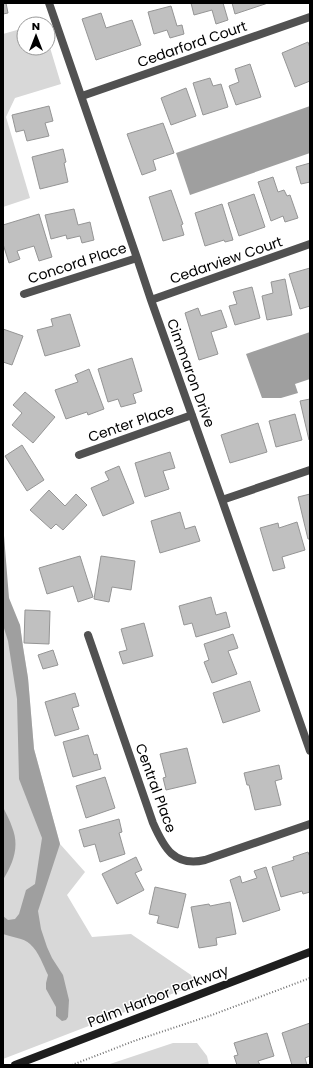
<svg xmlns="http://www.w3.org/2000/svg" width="313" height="1068" font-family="Poppins,sans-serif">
<rect width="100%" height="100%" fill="#fff"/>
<!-- green -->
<path fill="#d8d8d8" d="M 24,28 L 24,48 L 48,48 L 48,41 L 61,84 L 15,98 L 6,117 L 30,198 L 3,207 L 3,34 Z
M 3,599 L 20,625 L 23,647 L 28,678 L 34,749 L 60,844 L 85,872 L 67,895 L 92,937 L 131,934 L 191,975 L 195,985 L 3,1059 Z
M 173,1043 L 197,1043 L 207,1056 L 209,1065 L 107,1065 Z"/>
<!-- water -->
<path fill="#9f9f9f" d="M 310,106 L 310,153 L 190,195 L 176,153 Z
M 310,332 L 310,379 L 295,384 L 298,393 L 281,398 L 262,398 L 246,354 Z
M 3,523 L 9,598 L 20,625 L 23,647 L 28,678 L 34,749 L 60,844 L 38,911 L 41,929 L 47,947 L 52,958 L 63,975 L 69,1000 L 68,1017 L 66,1020 L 62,1021 L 56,1016 L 56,1007 L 46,989 L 46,983 L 48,975 C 43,965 39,952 30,944 C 24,938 11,937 3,934 L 3,916 L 8,920 L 15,919 L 19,914 L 26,890 L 35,884 L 42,838 L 19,779 L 17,699 L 8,641 L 3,625 Z
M 3,807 C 6,814 10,820 12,827 C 20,847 13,863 3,880 Z"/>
<!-- building -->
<path fill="#c0c0c0" stroke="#959595" d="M 3,3 L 6,3 L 8,13 L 3,14 Z
M 191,3 L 223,3 L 228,20 L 216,24 L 212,10 L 194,15 Z
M 232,3 L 268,3 L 235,14 Z
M 171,6 L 177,26 L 182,25 L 184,34 L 170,38 L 167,30 L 154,34 L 148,12 Z
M 101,13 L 106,28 L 132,20 L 141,45 L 96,60 L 82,19 Z
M 308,42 L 310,48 L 310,81 L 295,87 L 282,53 Z
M 250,64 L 261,97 L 236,105 L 229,86 L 239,82 L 235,69 Z
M 210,78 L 213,86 L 221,84 L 228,107 L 203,115 L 193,83 Z
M 186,88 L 196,116 L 171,125 L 161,98 Z
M 49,106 L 53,121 L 45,123 L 49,136 L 27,141 L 24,130 L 16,132 L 12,115 Z
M 163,123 L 174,153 L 153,160 L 156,170 L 142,175 L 127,134 Z
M 63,149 L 66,162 L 64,163 L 68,182 L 40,189 L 32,157 Z
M 310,163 L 310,182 L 301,184 L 296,167 Z
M 273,177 L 278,192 L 284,190 L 287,196 L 290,195 L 298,218 L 285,222 L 283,216 L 271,221 L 258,182 Z
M 171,190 L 183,224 L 181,225 L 184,235 L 163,241 L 149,197 Z
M 254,194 L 265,227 L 239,236 L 228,203 Z
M 222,204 L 233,240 L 225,242 L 224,240 L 205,246 L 195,213 Z
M 74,209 L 78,225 L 90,222 L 94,240 L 82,243 L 80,236 L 67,239 L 66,235 L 51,239 L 45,215 Z
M 39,214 L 52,257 L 39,261 L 34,246 L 17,251 L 20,259 L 9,263 L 3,244 L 3,225 Z
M 310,268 L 310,306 L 300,309 L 289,274 Z
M 285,279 L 292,315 L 267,320 L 262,296 L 273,293 L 271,282 Z
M 252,287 L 260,318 L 235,325 L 229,306 L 237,304 L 233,292 Z
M 198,308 L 201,316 L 221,310 L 227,327 L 211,332 L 218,354 L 199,360 L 185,313 Z
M 70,314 L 80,346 L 45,356 L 37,330 L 53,326 L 51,319 Z
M 3,329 L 23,336 L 12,365 L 3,362 Z
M 132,358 L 142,391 L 133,394 L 136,403 L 121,407 L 118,399 L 108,402 L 98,369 Z
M 89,369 L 104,409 L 88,415 L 87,412 L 66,419 L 55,390 L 78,382 L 75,375 Z
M 25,392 L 55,417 L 33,443 L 12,425 L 22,413 L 13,405 Z
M 310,399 L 310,440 L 309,440 L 300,401 Z
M 295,414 L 302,440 L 276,447 L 269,421 Z
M 258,423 L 267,452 L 230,463 L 221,435 Z
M 22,445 L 44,480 L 27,491 L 5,456 Z
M 170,452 L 175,468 L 163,471 L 169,489 L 145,497 L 135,463 Z
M 119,466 L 134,503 L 103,516 L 91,488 L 109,480 L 105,472 Z
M 49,490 L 65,506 L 76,494 L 87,505 L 63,530 L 56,524 L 51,529 L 30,510 Z
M 310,494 L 310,539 L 308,539 L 298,497 Z
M 180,512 L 185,529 L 195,526 L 200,541 L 160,553 L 151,521 Z
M 297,522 L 305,550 L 282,557 L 285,568 L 273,571 L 260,528 L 278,523 L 279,528 Z
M 80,556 L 93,597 L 78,602 L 73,586 L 47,594 L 39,568 Z
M 101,556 L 135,561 L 131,590 L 112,587 L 109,602 L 94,599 Z
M 211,597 L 216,615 L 226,612 L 230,627 L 196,637 L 192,623 L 184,625 L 179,606 Z
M 25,610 L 50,611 L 49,644 L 24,643 Z
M 144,623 L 153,656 L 123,664 L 119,652 L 127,650 L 121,629 Z
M 233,634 L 238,648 L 228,651 L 237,674 L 212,683 L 204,662 L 209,660 L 204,644 Z
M 53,650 L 58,665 L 43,669 L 38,655 Z
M 250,681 L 260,711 L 223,723 L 213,693 Z
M 75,693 L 79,706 L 72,708 L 79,729 L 55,736 L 45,702 Z
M 88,735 L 94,755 L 97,754 L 101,769 L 73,777 L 63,742 Z
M 187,748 L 196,783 L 166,790 L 163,778 L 166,777 L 160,754 Z
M 279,765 L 282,779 L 275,781 L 281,805 L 255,810 L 249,785 L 247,785 L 244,773 Z
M 105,777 L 115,808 L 86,818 L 76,786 Z
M 119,819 L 122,832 L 119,833 L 125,854 L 100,862 L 95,844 L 84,847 L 79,830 Z
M 308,852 L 310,857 L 310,892 L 303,894 L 302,891 L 281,897 L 272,867 L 294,860 L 293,857 Z
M 136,857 L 142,870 L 135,873 L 144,890 L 117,904 L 102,874 Z
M 266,867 L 280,910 L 243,922 L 230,880 L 240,876 L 242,883 L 257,878 L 254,871 Z
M 155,887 L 186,894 L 178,928 L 157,923 L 159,916 L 149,914 Z
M 230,902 L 236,934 L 216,938 L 217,945 L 199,948 L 191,907 L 209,904 L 210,906 Z
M 310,1023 L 310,1056 L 305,1058 L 307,1065 L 292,1065 L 282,1033 Z
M 267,1033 L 274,1056 L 258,1061 L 260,1065 L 237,1065 L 234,1056 L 238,1055 L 234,1043 Z"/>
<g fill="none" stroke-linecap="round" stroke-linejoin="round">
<!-- path -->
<path stroke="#737373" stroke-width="2" stroke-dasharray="1 2" stroke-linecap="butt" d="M 72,1065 L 134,1041 L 212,1015 L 310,978"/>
<!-- street -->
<path stroke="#515151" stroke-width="8" d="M 49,3 L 137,258 L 151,300 L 222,500 L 310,751
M 82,96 L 310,17
M 24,294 L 137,258
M 151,300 L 310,244
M 79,455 L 192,415
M 222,500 L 310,470
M 88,635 L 153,823 C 164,848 174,867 205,860 L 310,824"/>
<!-- secondary -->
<path stroke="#1e1e1e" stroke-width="8" d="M 15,1065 L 310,952"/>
</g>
<g text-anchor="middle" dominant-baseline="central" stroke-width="3" stroke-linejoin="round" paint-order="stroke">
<!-- street labels -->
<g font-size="14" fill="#000" stroke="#fff">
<text transform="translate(192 44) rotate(-19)">Cedarford Court</text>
<text transform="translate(226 260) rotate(-19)">Cedarview Court</text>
<text transform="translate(77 263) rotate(-18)">Concord Place</text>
<text transform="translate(191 373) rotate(70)">Cimmaron Drive</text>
<text transform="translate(131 423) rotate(-19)">Center Place</text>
<text transform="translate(156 788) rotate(70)">Central Place</text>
<text transform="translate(158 996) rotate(-21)">Palm Harbor Parkway</text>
</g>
</g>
<!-- border -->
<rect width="313" height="1068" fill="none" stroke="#000000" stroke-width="8"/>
<!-- north arrow -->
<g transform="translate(36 36)"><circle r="19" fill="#ffffff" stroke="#999999"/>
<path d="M0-3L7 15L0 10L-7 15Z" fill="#000000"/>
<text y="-6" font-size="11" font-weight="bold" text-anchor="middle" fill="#000000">N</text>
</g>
</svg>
